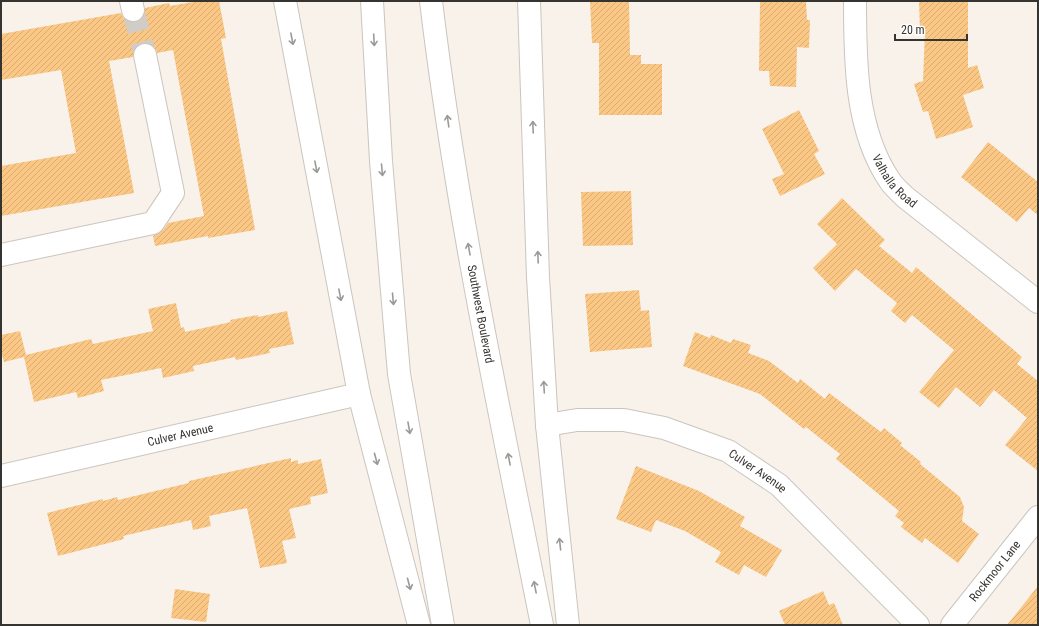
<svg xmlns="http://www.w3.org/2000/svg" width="1039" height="626" font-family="'Roboto Condensed',sans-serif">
<defs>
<pattern id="building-hatch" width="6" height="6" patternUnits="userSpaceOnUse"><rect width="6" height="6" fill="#fbc785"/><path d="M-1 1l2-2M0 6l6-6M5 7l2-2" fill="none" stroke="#d8ac73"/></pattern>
</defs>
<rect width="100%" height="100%" fill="#f8f2eb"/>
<!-- building -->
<path fill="url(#building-hatch)" d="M 198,1 L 219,1 L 226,38 L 221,39 L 255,230 L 208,238 L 208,236 L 155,246 L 153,236 L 163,230 L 168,223 L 204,216 L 173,50 L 157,53 L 154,46 L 149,43 L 143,43 L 136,46 L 133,51 L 133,57 L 109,61 L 134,193 L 1,216 L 1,166 L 76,153 L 61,70 L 1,80 L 1,34 L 121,13 L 124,19 L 129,22 L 135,22 L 142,19 L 145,13 L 145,8 L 169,3 L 170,6 Z
M 590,1 L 629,1 L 630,55 L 641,55 L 641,64 L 662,64 L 662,115 L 599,115 L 599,43 L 592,43 Z
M 760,1 L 806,1 L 807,20 L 810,20 L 809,48 L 797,47 L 796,87 L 770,86 L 769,71 L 759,71 Z
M 919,1 L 968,1 L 968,68 L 977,65 L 984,88 L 963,95 L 973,127 L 936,139 L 928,111 L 923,112 L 914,84 L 923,81 L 925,31 L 920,31 Z
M 799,110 L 819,151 L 814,154 L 825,174 L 780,196 L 772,179 L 784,174 L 762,129 Z
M 988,142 L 1038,182 L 1038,215 L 1029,208 L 1017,222 L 961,177 Z
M 631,191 L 633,245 L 583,246 L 581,192 Z
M 842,198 L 885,240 L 879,246 L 912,273 L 916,267 L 1022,357 L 1017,364 L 1038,381 L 1038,471 L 1005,445 L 1027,418 L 994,390 L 980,407 L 956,387 L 939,408 L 919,392 L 954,350 L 912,315 L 905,323 L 891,311 L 897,303 L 856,269 L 835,291 L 813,268 L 837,244 L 817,224 Z
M 639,290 L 641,311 L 649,310 L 652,347 L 590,352 L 585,294 Z
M 176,303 L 181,328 L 184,327 L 185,332 L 231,322 L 230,320 L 258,315 L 258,317 L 287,311 L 294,344 L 269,349 L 270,353 L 236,360 L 235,357 L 193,366 L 194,371 L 163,378 L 161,368 L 101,380 L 104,391 L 78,398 L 76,392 L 34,402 L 24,357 L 4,362 L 1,351 L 1,335 L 20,331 L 26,355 L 91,339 L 93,344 L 153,331 L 148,309 Z
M 695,332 L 710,338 L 711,335 L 731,343 L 733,339 L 751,345 L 748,353 L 769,361 L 798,383 L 800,379 L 825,399 L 829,393 L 881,432 L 884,428 L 902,443 L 900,445 L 921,462 L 920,464 L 960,497 L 964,507 L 962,521 L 979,534 L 958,563 L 925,538 L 922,543 L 901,527 L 904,523 L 895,516 L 899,511 L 836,459 L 840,454 L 806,427 L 804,429 L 760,394 L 683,366 Z
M 291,458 L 291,462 L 298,460 L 298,464 L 321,459 L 328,493 L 310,497 L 311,504 L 289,509 L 296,538 L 282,541 L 287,563 L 260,568 L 247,508 L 209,516 L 211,526 L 193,530 L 191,520 L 123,536 L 124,539 L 58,556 L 47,513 L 103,499 L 103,501 L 117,497 L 118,500 L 189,483 L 189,481 Z
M 636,466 L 699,491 L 745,517 L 740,526 L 782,550 L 766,577 L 744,565 L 739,575 L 715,562 L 721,552 L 685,531 L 656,520 L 651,532 L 616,519 Z
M 1038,586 L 1038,625 L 1007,625 Z
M 175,589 L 210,594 L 206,622 L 171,618 Z
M 823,591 L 829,605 L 834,603 L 843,625 L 785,625 L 779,611 Z"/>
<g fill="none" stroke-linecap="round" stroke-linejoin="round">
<!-- minor-tunnel -->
<path stroke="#d1ccc6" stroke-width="22" stroke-dasharray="22 11" stroke-linecap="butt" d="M 133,10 L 145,55"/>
<!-- minor casing -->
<g stroke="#cbc5be" stroke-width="24">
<g id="minor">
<path d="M 131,1 L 133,10"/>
<path id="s1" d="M 855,1 C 855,60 855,130 890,181 C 894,187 900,192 905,197 L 1038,302"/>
<path d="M 1,255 L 153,223 L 173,193 L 145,55"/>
<path id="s2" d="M 547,425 L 577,420 L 624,420 L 664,428 L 728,451 L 779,485 L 918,625"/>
<path id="s3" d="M 1,476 L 359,394"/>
<path id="s4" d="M 952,625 L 1038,517"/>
</g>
</g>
<!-- major casing -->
<g stroke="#cbc5be" stroke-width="24">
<path id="major" d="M 285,1 L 359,394
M 529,1 L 538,277 L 547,425"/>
</g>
<!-- highway casing -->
<g stroke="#cbc5be" stroke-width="24">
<g id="highway">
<path d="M 372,1 L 381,161 L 399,374 L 443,625"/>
<path id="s5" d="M 431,1 C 456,211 501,418 542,625"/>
<path d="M 359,394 L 419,625"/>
<path d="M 547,425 L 568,625"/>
</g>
</g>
<!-- minor -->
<use href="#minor" stroke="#fff" stroke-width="22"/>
<!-- major -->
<use href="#major" stroke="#fff" stroke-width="22"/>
<!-- highway -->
<use href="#highway" stroke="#fff" stroke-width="22"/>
</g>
<!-- one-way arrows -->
<defs><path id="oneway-shaft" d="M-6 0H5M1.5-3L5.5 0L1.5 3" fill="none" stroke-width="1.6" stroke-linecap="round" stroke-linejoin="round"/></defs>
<g stroke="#9a9a98">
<use href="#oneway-shaft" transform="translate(292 39) rotate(79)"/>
<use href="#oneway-shaft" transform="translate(374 40) rotate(87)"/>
<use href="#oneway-shaft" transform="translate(448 121) rotate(-98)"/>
<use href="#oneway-shaft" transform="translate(533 127) rotate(-92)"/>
<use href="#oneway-shaft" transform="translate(316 167) rotate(79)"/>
<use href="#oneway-shaft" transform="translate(382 170) rotate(85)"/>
<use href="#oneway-shaft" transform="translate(469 249) rotate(-100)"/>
<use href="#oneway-shaft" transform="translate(538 257) rotate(-92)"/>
<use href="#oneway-shaft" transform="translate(340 295) rotate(79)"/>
<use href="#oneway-shaft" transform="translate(393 299) rotate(85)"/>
<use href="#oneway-shaft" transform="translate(544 387) rotate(-93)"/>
<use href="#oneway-shaft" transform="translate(409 428) rotate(80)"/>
<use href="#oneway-shaft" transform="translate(376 459) rotate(75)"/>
<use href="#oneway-shaft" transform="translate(509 459) rotate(-101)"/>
<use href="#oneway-shaft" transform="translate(560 544) rotate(-96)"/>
<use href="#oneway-shaft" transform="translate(409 584) rotate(75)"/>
<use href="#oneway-shaft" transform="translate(535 587) rotate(-101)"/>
</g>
<g text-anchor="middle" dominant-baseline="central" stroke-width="4" stroke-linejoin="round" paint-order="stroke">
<!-- street labels -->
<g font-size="12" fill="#363431" stroke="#fff">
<text stroke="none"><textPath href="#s1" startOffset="189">Valhalla Road</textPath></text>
<text stroke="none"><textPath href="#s5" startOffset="317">Southwest Boulevard</textPath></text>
<text stroke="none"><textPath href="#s3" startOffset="184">Culver Avenue</textPath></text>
<text stroke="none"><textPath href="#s2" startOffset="222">Culver Avenue</textPath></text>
<text stroke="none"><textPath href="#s4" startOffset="69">Rockmoor Lane</textPath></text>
</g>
</g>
<!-- border -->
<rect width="1039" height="626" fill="none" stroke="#363431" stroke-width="4"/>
<!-- scale -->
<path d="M895 34v6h72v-6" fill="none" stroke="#363431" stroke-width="2"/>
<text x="901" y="34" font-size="12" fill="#363431" stroke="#ffffff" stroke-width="3" paint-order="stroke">20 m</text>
</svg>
